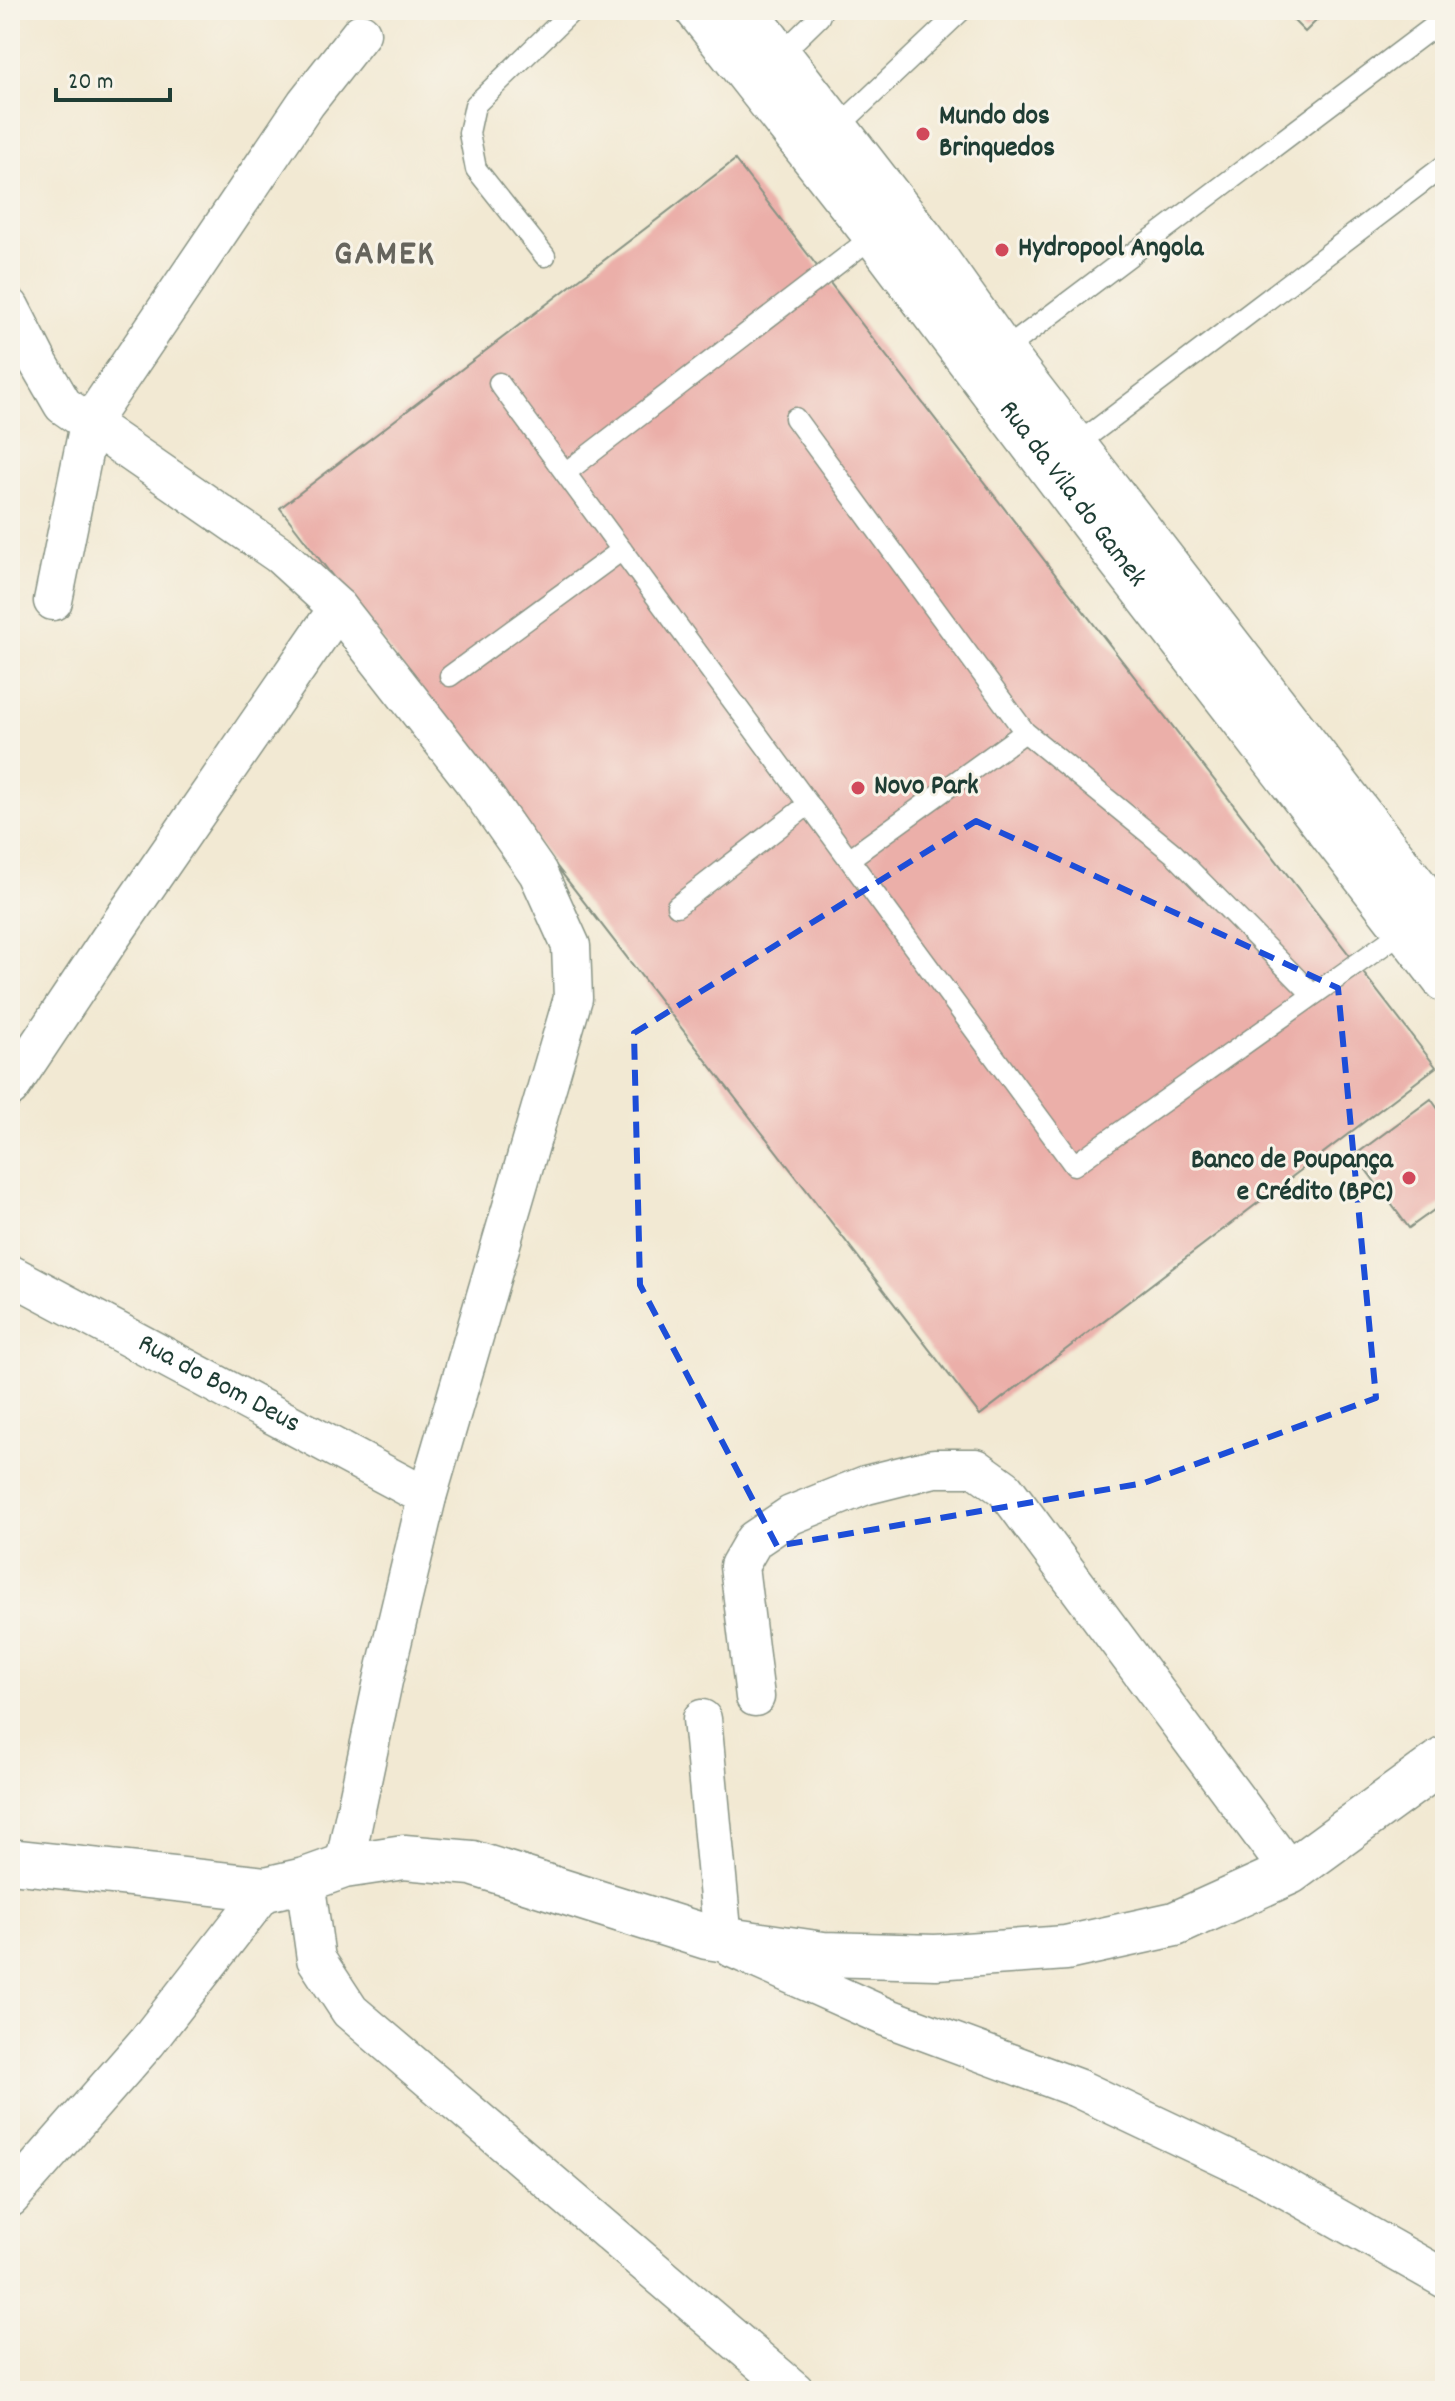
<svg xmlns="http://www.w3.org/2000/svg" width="1455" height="2401" font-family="Dekko,sans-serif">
<rect width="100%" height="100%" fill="#f7f3e8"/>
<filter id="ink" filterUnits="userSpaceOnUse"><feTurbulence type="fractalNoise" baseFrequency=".0125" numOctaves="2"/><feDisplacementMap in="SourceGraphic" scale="16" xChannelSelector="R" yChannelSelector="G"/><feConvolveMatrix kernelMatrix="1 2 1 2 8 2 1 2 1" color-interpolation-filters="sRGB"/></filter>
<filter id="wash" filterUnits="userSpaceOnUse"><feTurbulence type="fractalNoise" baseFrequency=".006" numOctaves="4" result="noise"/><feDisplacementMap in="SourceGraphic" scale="32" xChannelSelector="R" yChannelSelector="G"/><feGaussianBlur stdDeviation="1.8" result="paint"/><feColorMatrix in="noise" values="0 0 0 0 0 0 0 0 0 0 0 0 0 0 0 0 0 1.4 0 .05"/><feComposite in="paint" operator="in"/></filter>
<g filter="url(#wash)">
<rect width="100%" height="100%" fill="#f2e9d3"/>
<g id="blocks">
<!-- building -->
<path fill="#ebafa9" d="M 1283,10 L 1327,10 L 1305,32 Z
M 735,160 L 1436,1067 L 980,1415 L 280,508 Z
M 1431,1099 L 1445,1119 L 1445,1202 L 1409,1228 L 1355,1155 Z"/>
</g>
</g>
<g filter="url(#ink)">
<use href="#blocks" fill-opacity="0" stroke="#889384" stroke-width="2"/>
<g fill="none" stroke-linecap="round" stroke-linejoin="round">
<!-- service casing -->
<g stroke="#889384" stroke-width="23">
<path id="service" d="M 779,56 L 819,17 L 822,10
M 835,130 L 962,10
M 545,256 L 476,169 L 469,133 L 475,105 L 573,10
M 1002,352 L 1445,18
M 499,383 L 1074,1165 L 1406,929
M 795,418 L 1025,732 L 849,859
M 1076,445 L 1445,165
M 565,473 L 875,235
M 450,676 L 622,550
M 1025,732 L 1173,853 L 1313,995
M 677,906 L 809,804"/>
</g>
<!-- minor casing -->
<g stroke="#889384" stroke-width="41">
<g id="minor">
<path d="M 10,307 L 38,362 L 63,405 L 280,555 L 338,608 L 475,783 L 538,873 L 571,946 L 573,998 L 427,1497 L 383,1681 L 344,1866"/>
<path d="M 53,601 L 89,424 L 306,103 L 361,33"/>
<path d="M 10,1088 L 109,940 L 338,608"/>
<path id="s1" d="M 10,1274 L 427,1497"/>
<path d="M 755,1697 L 739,1566 L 754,1540 L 791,1515 L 866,1485 L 934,1468 L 976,1468 L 1005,1489 L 1290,1872"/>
<path d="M 702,1719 L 723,1940"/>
<path d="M 305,1880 L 316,1959 L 350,2011 L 795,2391"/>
<path d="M 732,1948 L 886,2017 L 1077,2088 L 1263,2176 L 1445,2279"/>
<path d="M 10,2198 L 147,2042 L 266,1889"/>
</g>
</g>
<!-- tertiary casing -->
<g stroke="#889384" stroke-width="47">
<path id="tertiary" d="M 10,1861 L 266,1889 L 305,1880 L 344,1866 L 404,1857 L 472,1863 L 707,1937 L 823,1954 L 936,1957 L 1066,1948 L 1175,1924 L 1290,1872 L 1445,1759"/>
</g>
<!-- secondary casing -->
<g stroke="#889384" stroke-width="47">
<g id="secondary">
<path id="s2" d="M 698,10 L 875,235 L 1114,552 L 1445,980"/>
<path d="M 744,10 L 924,242 L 1002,352 L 1445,925"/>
</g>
</g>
<!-- service -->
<use href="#service" stroke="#fff" stroke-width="20"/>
<!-- minor -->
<use href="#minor" stroke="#fff" stroke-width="38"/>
<!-- tertiary -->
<use href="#tertiary" stroke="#fff" stroke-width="44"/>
<!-- secondary -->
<use href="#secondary" stroke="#fff" stroke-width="44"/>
</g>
</g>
<!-- marked area -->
<path fill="none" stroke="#1d4ed8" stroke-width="6" stroke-dasharray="16 10" stroke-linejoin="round" d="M 976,821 L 1338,988 L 1376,1398 L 1144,1483 L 777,1546 L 640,1285 L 634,1033 Z"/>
<!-- markers -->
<g fill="#d1495b" stroke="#f7f3e8" stroke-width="3">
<circle cx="923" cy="134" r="8"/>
<circle cx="1002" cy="250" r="8"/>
<circle cx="858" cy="788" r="8"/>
<circle cx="1409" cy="1178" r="8"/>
</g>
<g text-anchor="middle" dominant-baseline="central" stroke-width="6" stroke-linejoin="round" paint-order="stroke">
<!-- poi labels -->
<g font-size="28" font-weight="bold" fill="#1f3d34" stroke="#f7f3e8" text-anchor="start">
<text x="939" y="118">Mundo dos<tspan x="939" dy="32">Brinquedos</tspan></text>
<text x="1018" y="250">Hydropool Angola</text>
<text x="874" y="788">Novo Park</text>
<text x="1393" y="1162" text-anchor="end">Banco de Poupança<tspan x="1393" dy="32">e Crédito (BPC)</tspan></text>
</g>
<!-- street labels -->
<g font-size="28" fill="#1f3d34" stroke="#f7f3e8">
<text stroke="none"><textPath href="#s2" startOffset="612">Rua da Vila do Gamek</textPath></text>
<text stroke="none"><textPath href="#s1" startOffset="236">Rua do Bom Deus</textPath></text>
</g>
<!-- district labels -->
<g font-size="36" font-weight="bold" letter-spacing="2" fill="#66655d" stroke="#f7f3e8">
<text x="385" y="256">GAMEK</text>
</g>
</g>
<!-- margin -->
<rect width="1455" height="2401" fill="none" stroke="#f7f3e8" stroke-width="40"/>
<!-- scale -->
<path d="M56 88v12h114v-12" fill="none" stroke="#1f3d34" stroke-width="4"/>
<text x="68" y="88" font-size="24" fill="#1f3d34" stroke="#f7f3e8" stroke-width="6" paint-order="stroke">20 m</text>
</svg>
